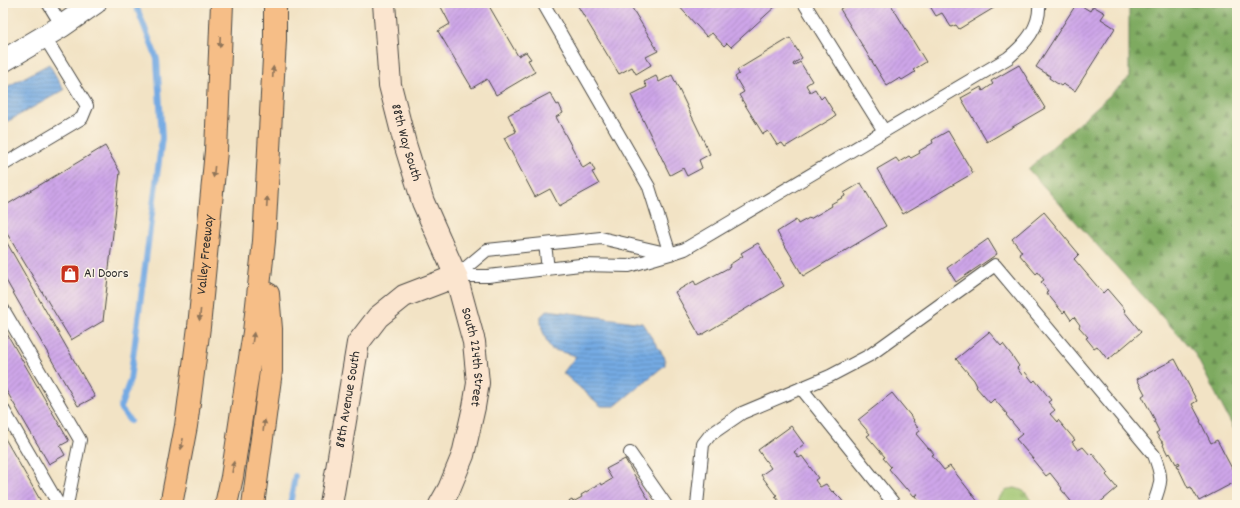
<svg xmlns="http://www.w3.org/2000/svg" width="1240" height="508" font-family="Dekko,sans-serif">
<defs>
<pattern id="grass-tufts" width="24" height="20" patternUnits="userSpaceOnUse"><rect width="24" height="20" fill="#9ec46e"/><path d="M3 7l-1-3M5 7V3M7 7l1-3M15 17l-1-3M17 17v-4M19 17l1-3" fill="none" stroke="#819f5b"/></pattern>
<pattern id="forest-firs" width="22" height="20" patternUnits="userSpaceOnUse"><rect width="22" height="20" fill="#7eaa61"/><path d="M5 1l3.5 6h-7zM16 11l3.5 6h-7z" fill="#678b50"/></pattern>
<pattern id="water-rules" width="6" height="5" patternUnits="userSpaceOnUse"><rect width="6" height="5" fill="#75aae3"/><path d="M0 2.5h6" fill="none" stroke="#608bb8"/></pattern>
<pattern id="building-hatch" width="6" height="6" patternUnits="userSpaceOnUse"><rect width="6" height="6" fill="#cea6e9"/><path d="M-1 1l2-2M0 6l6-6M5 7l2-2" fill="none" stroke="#a787bd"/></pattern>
</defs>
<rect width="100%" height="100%" fill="#fcf5e5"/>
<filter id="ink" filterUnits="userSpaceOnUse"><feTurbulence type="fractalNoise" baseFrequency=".025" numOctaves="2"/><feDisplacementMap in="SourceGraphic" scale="8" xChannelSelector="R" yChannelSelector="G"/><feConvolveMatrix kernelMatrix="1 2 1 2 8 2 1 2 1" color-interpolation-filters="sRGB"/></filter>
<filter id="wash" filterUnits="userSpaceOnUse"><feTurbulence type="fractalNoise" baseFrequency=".012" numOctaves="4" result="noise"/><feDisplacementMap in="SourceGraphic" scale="16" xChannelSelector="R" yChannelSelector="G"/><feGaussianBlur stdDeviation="0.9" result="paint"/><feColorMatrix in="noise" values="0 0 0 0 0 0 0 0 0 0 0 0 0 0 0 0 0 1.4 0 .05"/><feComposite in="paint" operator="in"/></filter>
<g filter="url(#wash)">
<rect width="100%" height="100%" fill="#f2e3c5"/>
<!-- grass -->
<path fill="url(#grass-tufts)" stroke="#64784c" d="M 1015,488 C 1031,492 1026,498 1035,505 L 998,505 C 998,495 1005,489 1015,488 Z"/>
<!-- forest -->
<path fill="url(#forest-firs)" stroke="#546a46" d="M 1129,3 L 1237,3 L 1237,435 L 1194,352 L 1028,169 L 1129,78 Z"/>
<!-- water -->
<path fill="url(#water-rules)" stroke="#506a87" d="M 49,64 L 64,90 L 3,124 L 3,89 Z
M 548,310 L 642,323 L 665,358 L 665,365 L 615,406 L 601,406 L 563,373 L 576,356 L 551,349 C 545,338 540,328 541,316 Z"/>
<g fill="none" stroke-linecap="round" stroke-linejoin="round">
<!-- stream -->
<path stroke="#75aae3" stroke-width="6" d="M 130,421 L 120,408 L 130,380 L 162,138 L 157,59 L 135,3
M 290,505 L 295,476"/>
</g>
<g id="blocks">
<!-- building -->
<path fill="url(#building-hatch)" d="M 448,3 L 494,3 L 489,6 L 518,56 L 526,52 L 531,59 L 528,60 L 535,72 L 496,95 L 487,79 L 472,88 L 438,31 L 450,24 L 441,7 Z
M 576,3 L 629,3 L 658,51 L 646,57 L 651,65 L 636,74 L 632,67 L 619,74 Z
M 676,3 L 775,3 L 777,5 L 731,47 L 727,43 L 724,46 L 712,33 L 707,37 Z
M 849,3 L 890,3 L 926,62 L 913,70 L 915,72 L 902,80 L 900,78 L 887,86 L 840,9 Z
M 928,3 L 1002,3 L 959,29 L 956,25 L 951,27 L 942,13 L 936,16 Z
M 1077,3 L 1090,11 L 1093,6 L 1105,13 L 1101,19 L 1115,28 L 1075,91 L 1063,84 L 1061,86 L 1049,78 L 1050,76 L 1036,67 Z
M 790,38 L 802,58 L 793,64 L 794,66 L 800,62 L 812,81 L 806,85 L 810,92 L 815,89 L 821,99 L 824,96 L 836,116 L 785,147 L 782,143 L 777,145 L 768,131 L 763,134 L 739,95 L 744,92 L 735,77 L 739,74 L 737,70 Z
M 1019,65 L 1045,108 L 987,142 L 961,98 L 981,87 L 983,91 L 993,84 L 991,81 Z
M 672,75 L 710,154 L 699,160 L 702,168 L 687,176 L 683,168 L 670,175 L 631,95 L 647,87 L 644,82 L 656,76 L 659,82 Z
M 550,93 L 557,105 L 559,104 L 563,113 L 556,117 L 583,168 L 591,163 L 595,171 L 592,172 L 599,184 L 559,206 L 550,189 L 535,197 L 504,138 L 516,132 L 508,115 Z
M 948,131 L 973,173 L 903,214 L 877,169 L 896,158 L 899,162 L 909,156 L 911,158 L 920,153 L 919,151 L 933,143 L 932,140 Z
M 105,146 L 120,172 L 103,321 L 71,340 L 3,227 L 3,207 Z
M 861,183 L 886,226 L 803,276 L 777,232 L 796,220 L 798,224 L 809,218 L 810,219 L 832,206 L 831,204 L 845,196 L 844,193 Z
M 1044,212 L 1079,254 L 1074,259 L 1103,293 L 1107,289 L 1125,310 L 1124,311 L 1141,332 L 1108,360 L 1097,346 L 1094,348 L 1086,338 L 1088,337 L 1079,327 L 1080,325 L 1074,317 L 1071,320 L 1065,311 L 1063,313 L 1046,292 L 1048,291 L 1041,282 L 1044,280 L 1038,272 L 1036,274 L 1019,254 L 1022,252 L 1012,239 Z
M 3,236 L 95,397 L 78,406 L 3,275 Z
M 988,239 L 997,254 L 956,282 L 947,268 Z
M 758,243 L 784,286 L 700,336 L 675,292 L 694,281 L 696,285 L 730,267 L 729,265 L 743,256 L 741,253 Z
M 3,327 L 69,441 L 60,446 L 65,455 L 49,464 L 3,385 Z
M 989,332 L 1001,346 L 1003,344 L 1013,357 L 1019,366 L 1017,368 L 1022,375 L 1025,372 L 1033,382 L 1035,380 L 1051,400 L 1048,402 L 1055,410 L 1050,414 L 1057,422 L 1058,420 L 1075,440 L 1072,442 L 1078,450 L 1083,447 L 1090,455 L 1092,453 L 1108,473 L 1106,475 L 1117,488 L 1097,505 L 1074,505 L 1065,494 L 1066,493 L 1064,493 L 1061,489 L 1062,488 L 1050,473 L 1046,476 L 1033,460 L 1034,458 L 1033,459 L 1016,439 L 1022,434 L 1006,415 L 1007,414 L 994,399 L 990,403 L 976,387 L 977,386 L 974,380 L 956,359 Z
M 1175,359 L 1197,401 L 1192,404 L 1201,421 L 1200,421 L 1211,443 L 1217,440 L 1237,478 L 1237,481 L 1199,501 L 1191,487 L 1188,488 L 1177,465 L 1180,464 L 1179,462 L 1176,464 L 1170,453 L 1168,455 L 1163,445 L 1164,444 L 1163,442 L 1162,442 L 1156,433 L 1159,431 L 1154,421 L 1155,420 L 1142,396 L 1145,394 L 1137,379 Z
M 892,393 L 914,420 L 913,421 L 920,431 L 916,434 L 929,449 L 930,449 L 934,454 L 932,455 L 944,470 L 950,466 L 979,503 L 976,505 L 922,505 L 915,496 L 918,494 L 917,494 L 914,496 L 907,488 L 906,489 L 889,469 L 891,467 L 883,458 L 885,457 L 867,436 L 870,434 L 858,420 Z
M 791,426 L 804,444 L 794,452 L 799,458 L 802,456 L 818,478 L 815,480 L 820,487 L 826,484 L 832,492 L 833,491 L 841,499 L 844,503 L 842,504 L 843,505 L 782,505 L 775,496 L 777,495 L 775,494 L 761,475 L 771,468 L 758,450 Z
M 3,435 L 43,505 L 3,505 Z
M 625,459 L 650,502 L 646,505 L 563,505 L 572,500 L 573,502 L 582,497 L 581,495 L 601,483 L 602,485 L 612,479 L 606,469 Z"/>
</g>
</g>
<g filter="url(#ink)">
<use href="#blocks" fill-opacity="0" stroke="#494742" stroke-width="1"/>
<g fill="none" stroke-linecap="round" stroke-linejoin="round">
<!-- lane casing -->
<g stroke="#494742" stroke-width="14">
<path id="lane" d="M 48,3 L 62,26
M 543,3 L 649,187 L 670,254 L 685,249 L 1008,58 C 1025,44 1041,27 1039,3
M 804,3 L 884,131
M 3,165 L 82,118 L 87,106 L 44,36
M 601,238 L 670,254 L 629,266 L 580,265 L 488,276 L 456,276 L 487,250 Z
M 545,244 L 548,269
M 3,309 L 80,440 L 67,505
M 801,388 L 895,505
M 3,409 L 59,505
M 630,453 L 666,505
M 697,505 L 703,444 L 710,435 L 742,413 L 830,376 L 870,355 L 995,265 L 1154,455 C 1163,478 1162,482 1153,505"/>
</g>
<!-- street casing -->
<g stroke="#494742" stroke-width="24">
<path id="street" d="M 3,61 L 62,26 L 95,3"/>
</g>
<!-- secondary casing -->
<g stroke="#494742" stroke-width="24">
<g id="secondary">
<path id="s1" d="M 384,3 L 390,85 L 405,144 L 423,202 L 456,276 L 474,342 L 478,383 L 474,407 L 463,455 L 449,489 L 440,505"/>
<path id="s2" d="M 331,505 L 358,343 L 378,317 L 404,296 L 456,276"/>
</g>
</g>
<!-- highway casing -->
<g stroke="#494742" stroke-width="24">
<g id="highway">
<path id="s3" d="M 171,505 L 186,426 L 199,327 L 216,151 L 222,3"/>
<path d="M 226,505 L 232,477 L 254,332 L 264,241 L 275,40 L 275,3"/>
<path d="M 253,505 L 271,371 L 271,329 L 268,294"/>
</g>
</g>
<!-- lane -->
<use href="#lane" stroke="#fff" stroke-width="12"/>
<!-- street -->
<use href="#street" stroke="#fff" stroke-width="22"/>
<!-- secondary -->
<use href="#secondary" stroke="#fbe5cf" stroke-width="22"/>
<!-- highway -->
<use href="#highway" stroke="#f6be87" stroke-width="22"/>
</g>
<!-- one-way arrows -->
<defs><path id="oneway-solid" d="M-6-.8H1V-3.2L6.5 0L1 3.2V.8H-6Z"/></defs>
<g fill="#907459">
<use href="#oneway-solid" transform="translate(220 42) rotate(92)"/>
<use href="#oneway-solid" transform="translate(273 72) rotate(-87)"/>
<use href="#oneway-solid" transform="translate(214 172) rotate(96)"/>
<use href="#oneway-solid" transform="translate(267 202) rotate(-87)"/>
<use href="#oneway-solid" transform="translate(200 315) rotate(96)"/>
<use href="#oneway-solid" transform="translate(253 338) rotate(-82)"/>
<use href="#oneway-solid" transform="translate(264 425) rotate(-82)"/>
<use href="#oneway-solid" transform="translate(182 444) rotate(101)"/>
<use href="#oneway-solid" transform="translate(233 467) rotate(-81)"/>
</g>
</g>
<!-- icons -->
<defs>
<g id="shop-square" transform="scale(1)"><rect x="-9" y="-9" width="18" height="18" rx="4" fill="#c8321e" stroke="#fcf5e5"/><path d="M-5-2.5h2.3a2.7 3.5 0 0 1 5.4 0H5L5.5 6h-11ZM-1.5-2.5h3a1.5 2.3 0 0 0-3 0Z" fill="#fff"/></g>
</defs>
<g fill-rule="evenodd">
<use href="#shop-square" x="70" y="274"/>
</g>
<g text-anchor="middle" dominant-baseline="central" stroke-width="3" stroke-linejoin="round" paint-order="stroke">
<!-- street labels -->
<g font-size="14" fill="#2b2b2b" stroke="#fcf5e5">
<text stroke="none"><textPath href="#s1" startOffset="142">88th Way South</textPath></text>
<text stroke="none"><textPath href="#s3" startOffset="253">Valley Freeway</textPath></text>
<text stroke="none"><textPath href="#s1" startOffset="368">South 224th Street</textPath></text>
<text stroke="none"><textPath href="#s2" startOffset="107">88th Avenue South</textPath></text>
</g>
<!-- poi labels -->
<g font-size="14" fill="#2b2b2b" stroke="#fcf5e5" text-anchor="start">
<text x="84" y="274">A1 Doors</text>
</g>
</g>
<!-- margin -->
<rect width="1240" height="508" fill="none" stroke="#fcf5e5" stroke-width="16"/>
</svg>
